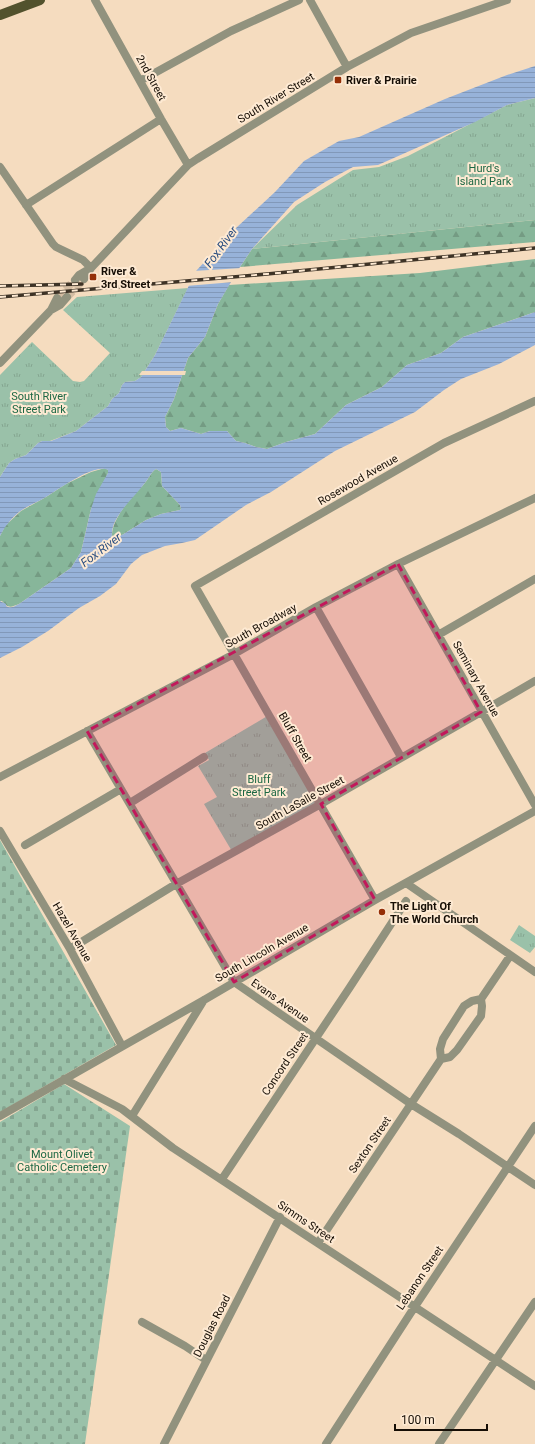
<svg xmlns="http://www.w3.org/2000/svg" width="535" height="1444" font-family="Roboto,sans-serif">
<defs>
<pattern id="forest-firs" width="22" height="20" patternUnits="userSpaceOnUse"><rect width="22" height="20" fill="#87b69a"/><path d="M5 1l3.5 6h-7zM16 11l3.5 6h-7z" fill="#749b83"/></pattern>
<pattern id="cemetery-stones" width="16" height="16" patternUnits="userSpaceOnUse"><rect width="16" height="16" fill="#9ac1a9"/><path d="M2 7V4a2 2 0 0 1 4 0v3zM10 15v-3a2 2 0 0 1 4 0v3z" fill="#84a590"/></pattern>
<pattern id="park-tufts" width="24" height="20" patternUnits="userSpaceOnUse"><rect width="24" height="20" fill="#9ac1a9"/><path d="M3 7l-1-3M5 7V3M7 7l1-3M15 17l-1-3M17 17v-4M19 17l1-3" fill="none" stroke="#84a590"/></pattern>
<pattern id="water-rules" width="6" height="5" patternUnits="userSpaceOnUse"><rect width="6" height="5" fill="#97b2d9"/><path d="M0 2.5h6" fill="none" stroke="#8198b9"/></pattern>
</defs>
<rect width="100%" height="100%" fill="#f5dcbf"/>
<!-- forest -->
<path fill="url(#forest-firs)" d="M 535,220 L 535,242 L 240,267 L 252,249 Z
M 535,259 L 535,312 L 463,337 L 441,353 L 407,365 L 382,387 L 346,405 L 315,434 L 286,442 L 267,449 L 256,447 L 245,443 L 236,441 L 227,431 L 210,431 L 201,434 L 181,428 L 170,431 L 166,427 L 165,417 L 174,399 L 188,358 L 205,337 L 218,304 L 229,285 L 420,273 Z
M 105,468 L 108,470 L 108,473 L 91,509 L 81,552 L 71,568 L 19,604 C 11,607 9,609 2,601 L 0,601 L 0,536 L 5,526 L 21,511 L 46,497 L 66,484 L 91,472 Z
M 156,469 L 161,472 L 162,486 L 180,505 L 181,509 L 180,510 L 161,514 L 146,520 L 122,535 L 112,537 C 111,522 126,504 135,493 C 138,490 142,487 144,484 C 149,479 150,473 156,469 Z"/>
<!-- cemetery -->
<path fill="url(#cemetery-stones)" d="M 0,840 L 116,1045 L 0,1112 Z
M 64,1084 L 130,1126 L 85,1444 L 0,1444 L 0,1122 Z"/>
<!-- park -->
<path fill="url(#park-tufts)" d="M 535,98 L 535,220 L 252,249 L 297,205 L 353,170 L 379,167 L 408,156 L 507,105 Z
M 188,288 L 155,355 L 141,377 L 135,381 L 125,382 L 122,385 L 119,393 L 112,399 L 108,406 L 76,431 L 50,441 L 42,441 L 38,443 L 26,455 L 15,459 L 9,463 L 0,477 L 0,375 L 32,342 L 73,381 L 80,382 L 84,381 L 110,353 L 63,310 L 77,297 Z
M 269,715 L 321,804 L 233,853 L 204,804 L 217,797 L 198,766 L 209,760 L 205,753 Z
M 519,925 L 535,936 L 535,947 L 530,953 L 510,940 Z"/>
<!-- water -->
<path fill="url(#water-rules)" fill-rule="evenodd" d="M 535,66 L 535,98 L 507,105 L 475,122 L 378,165 L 353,167 L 325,182 L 294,202 L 252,249 L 240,267 L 218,304 L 205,337 L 188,358 L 174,399 L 165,417 L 166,427 L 170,431 L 181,428 L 201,434 L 210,431 L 227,431 L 236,441 L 245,443 L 256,447 L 267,449 L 286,442 L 315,434 L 346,405 L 382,387 L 407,365 L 441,353 L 463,337 L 535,312 L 535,345 L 499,364 L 461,379 L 444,390 L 415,412 L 335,451 L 271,492 L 246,505 L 195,540 L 182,543 L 165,546 L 142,555 L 131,564 L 116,584 L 100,596 L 79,608 L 48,631 L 22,647 L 0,658 L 0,601 L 6,604 L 6,606 C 11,609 15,606 19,604 L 71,568 L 81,552 L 91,509 L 96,494 L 108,473 L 108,470 C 95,463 59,489 46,497 C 38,502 27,506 19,512 C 11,519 5,526 0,536 L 0,477 L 9,463 L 15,459 L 26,455 L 38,443 L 42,441 L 51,441 L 76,431 L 108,406 L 112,399 L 119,393 L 122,385 L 125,382 L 135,381 L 141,377 L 155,355 L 196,271 L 236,228 L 275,192 L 304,161 L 339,141 L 359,137 L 445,99 L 507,75 ZM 156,469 L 161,472 L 162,486 L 180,505 L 181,509 L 180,510 L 161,514 L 146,520 L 122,535 L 112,537 C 110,517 134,498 144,484 C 149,479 150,473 156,469 Z"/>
<!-- pier -->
<path fill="#f5dcbf" d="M 242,268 L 234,282 L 186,286 L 193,271 Z
M 142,371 L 186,371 L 185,375 L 139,375 Z"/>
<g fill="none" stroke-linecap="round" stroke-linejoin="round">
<!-- minor-tunnel -->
<path stroke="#d4bda3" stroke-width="8" stroke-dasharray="8 4" stroke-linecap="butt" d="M 67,297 L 84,279
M 57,298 L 75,280"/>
<!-- minor -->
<path stroke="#91927e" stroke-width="8" d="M 95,0 L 161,119 L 188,165
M 310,0 L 347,67
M 140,81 L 231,31 L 299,0
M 0,167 L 53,244 L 56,247 L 83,260 L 91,268
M 26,205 L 161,119
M 84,279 L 91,268 L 188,165 L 197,159 L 347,67 L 411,33 L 507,0
M 75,280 L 79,275 L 91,268
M 51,310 L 57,298
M 0,363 L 51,310 L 60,305 L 67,297
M 398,564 L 535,805
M 316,607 L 401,757
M 438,635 L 535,579
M 87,731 L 234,982 L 411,1104 L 459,1134 L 535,1185
M 0,777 L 234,654 L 316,607 L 398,564 L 535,498
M 130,803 L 204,757
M 0,831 L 70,949 L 122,1046
M 25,845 L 121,789
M 406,883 L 535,972
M 375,900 L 195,586 L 444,443 L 535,401
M 70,949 L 176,884 L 321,804 L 535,681
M 441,1059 L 450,1057 L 457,1050 L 481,1016 L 482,1006 L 481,999
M 64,1079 L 122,1109 L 173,1148 L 535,1386
M 0,1116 L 204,1000 L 375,900 L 535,811
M 132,1116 L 204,1000
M 222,1179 L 350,987 L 406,901
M 318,1243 L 441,1059 L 440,1049 L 443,1039 L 464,1006 L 472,1001 L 481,999 L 510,956
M 142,1322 L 185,1346 L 206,1360
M 164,1444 L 280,1217
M 326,1444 L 410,1314 L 535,1126
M 439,1444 L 535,1302"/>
<!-- major -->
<path stroke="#52522d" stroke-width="10" d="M 0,15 L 40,0"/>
<!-- rail casing -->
<g stroke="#3e3326" stroke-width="3.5">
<path id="rail" d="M 0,286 L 82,284
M 0,297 L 267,274 L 535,248"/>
</g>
<!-- rail -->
<use href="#rail" stroke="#feead3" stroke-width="2" stroke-dasharray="6" stroke-linecap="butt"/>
</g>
<!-- marked area -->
<path fill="#c2185b" fill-opacity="0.2" stroke="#c2185b" stroke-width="3" stroke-dasharray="8 5" stroke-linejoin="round" d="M 398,564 L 481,712 L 321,804 L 375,900 L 234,982 L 87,731 Z"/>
<!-- markers -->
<g fill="#952f07" stroke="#feead3" stroke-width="1.5">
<rect x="334" y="76" width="8" height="8" rx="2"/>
<rect x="89" y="273" width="8" height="8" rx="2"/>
<circle cx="382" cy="912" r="4"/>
</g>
<g text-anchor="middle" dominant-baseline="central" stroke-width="4" stroke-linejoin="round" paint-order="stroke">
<!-- street labels -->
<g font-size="11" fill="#160e05" stroke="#feead3">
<text transform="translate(151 78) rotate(61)">2nd Street</text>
<text transform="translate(276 98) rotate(-31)">South River Street</text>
<text transform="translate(358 480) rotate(-30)">Rosewood Avenue</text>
<text transform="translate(261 626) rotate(-29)">South Broadway</text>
<text transform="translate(476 679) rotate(61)">Seminary Avenue</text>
<text transform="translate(295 737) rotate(60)">Bluff Street</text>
<text transform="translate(300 803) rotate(-29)">South LaSalle Street</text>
<text transform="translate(72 932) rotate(60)">Hazel Avenue</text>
<text transform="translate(262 953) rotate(-30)">South Lincoln Avenue</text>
<text transform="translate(280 1001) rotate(35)">Evans Avenue</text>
<text transform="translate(285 1064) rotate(-56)">Concord Street</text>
<text transform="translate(370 1145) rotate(-56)">Sexton Street</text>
<text transform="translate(306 1222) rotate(34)">Simms Street</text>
<text transform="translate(420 1278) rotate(-56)">Lebanon Street</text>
<text transform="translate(212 1326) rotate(-63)">Douglas Road</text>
</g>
<!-- poi labels -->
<g font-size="11" font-weight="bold" fill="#160e05" stroke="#feead3" text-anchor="start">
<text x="346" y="80">River &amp; Prairie</text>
<text x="101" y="271">River &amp;<tspan x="101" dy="13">3rd Street</tspan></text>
<text x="390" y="906">The Light Of<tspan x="390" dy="13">The World Church</tspan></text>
</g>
<!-- park labels -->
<g font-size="11" fill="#1b6743" stroke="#feead3">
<text x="484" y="168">Hurd's<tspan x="484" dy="13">Island Park</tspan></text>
<text x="39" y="396">South River<tspan x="39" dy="13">Street Park</tspan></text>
<text x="259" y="779">Bluff<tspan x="259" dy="13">Street Park</tspan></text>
<text x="62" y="1154">Mount Olivet<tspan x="62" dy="13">Catholic Cemetery</tspan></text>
</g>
<!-- water labels -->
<g font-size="12" font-style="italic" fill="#294d7f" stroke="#feead3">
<text transform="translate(221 247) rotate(-54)">Fox River</text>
<text transform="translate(101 550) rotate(-37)">Fox River</text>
</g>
</g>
<!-- scale -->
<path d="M395 1424v6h92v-6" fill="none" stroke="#160e05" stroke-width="2"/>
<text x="401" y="1424" font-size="12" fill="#160e05" stroke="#feead3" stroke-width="3" paint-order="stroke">100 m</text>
</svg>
